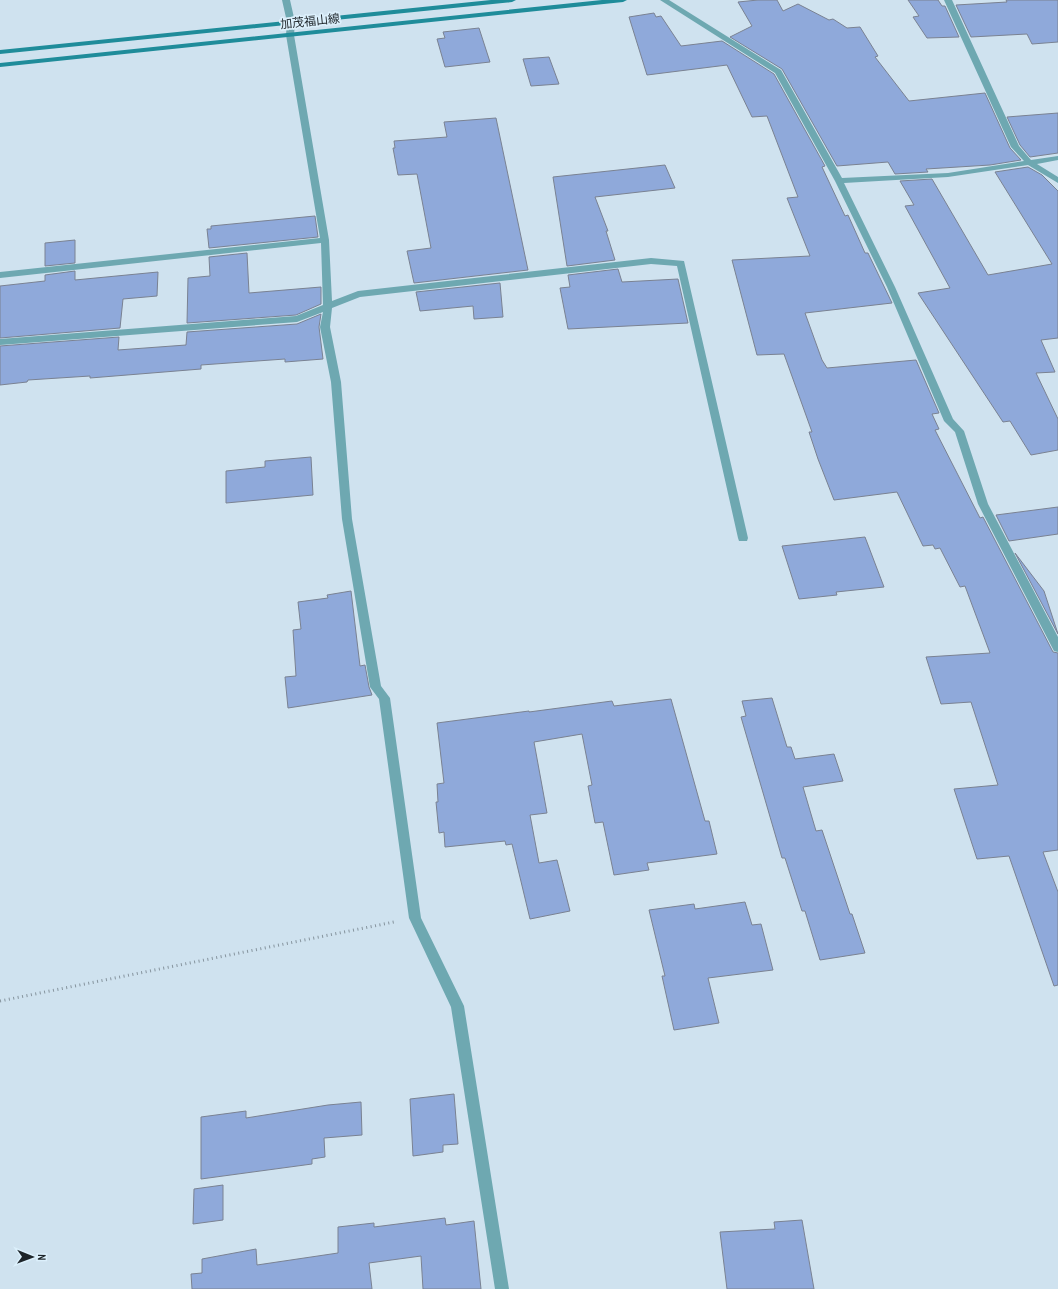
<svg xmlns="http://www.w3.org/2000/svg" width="1058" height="1289" font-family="'PT Sans Narrow','Noto Sans JP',sans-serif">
<rect width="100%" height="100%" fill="#cfe2ef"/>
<!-- building -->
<path fill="#8fa9da" stroke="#7a8292" d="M 758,0 L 777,0 L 783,11 L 798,4 L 829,20 L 833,19 L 847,28 L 860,27 L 878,56 L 875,57 L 909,101 L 985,93 L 1010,148 L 1021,160 L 990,165 L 926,169 L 928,172 L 895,174 L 888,162 L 837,166 L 782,69 L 730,37 L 752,26 L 738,2 Z
M 908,0 L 938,0 L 942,6 L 945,6 L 959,37 L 927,38 L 913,17 L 919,16 Z
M 1006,0 L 1058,0 L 1058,42 L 1032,44 L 1027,34 L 971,37 L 956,5 L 1007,2 Z
M 654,13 L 656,17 L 661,16 L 681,46 L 722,41 L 774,74 L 825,166 L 822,167 L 845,216 L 848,215 L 865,253 L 868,253 L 892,303 L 805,313 L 822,360 L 827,368 L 916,360 L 939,413 L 932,414 L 939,429 L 935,430 L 980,518 L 983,517 L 1053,652 L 1058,653 L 1058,850 L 1043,852 L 1058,892 L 1058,985 L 1054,986 L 1009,856 L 977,859 L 954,789 L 998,785 L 971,702 L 941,704 L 926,657 L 990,653 L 965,586 L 960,587 L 940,548 L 935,549 L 933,545 L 923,546 L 897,492 L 834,500 L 818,459 L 809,432 L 812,432 L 784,354 L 757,355 L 732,260 L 810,256 L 787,198 L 798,197 L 767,116 L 752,117 L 727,65 L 647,75 L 629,17 Z
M 479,28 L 490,62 L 445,67 L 437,39 L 445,38 L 443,32 Z
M 549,57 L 559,84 L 531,86 L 523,59 Z
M 1058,113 L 1058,153 L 1030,157 L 1020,145 L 1007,117 Z
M 496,118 L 528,270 L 414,283 L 407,251 L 431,248 L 417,174 L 398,175 L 393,148 L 395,148 L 394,141 L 447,137 L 444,122 Z
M 665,165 L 675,188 L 595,197 L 608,231 L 606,231 L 615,260 L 567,266 L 553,177 Z
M 1028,167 L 1042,175 L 1058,191 L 1058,338 L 1041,340 L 1055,372 L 1036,373 L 1058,419 L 1058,450 L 1031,455 L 1010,421 L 1003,422 L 918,293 L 950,288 L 905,206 L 914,205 L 900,181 L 932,179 L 988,275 L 1052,264 L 995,172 Z
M 315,216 L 318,237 L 209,248 L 207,229 L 211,229 L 211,226 Z
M 75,240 L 75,263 L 45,266 L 45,243 Z
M 247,253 L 249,293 L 321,287 L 321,304 L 296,315 L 187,323 L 188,278 L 210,276 L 209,257 Z
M 618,269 L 622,282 L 678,279 L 688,323 L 568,329 L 560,288 L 570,287 L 568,275 Z
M 75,271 L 75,280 L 158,272 L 157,296 L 123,299 L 120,328 L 0,338 L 0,286 L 45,281 L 45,275 Z
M 500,283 L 503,317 L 474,319 L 473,306 L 420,311 L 416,292 Z
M 321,314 L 319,327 L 323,359 L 285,362 L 285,359 L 201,365 L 201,369 L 90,378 L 90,376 L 28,380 L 27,382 L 0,385 L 0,346 L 119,337 L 118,350 L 186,345 L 187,332 L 297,324 Z
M 311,457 L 313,495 L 226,503 L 226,471 L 265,467 L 265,461 Z
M 1058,507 L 1058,534 L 1009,541 L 996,515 Z
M 865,537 L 884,587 L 836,592 L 837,595 L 799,599 L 782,546 Z
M 1015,553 L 1044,591 L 1058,634 Z
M 351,591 L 360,666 L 365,665 L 369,687 L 372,695 L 288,708 L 285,677 L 296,676 L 293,630 L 301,629 L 298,602 L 328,598 L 327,595 Z
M 772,698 L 787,747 L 791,747 L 795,759 L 834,754 L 843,781 L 803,787 L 816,831 L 822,830 L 850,914 L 852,914 L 865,953 L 820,960 L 805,911 L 802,911 L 785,858 L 782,858 L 741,717 L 746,716 L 742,701 Z
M 671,699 L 705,821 L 709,821 L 717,854 L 647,863 L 649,870 L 614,875 L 603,822 L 595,823 L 588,786 L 592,785 L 582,734 L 534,742 L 547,813 L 530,815 L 539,863 L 557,860 L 570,911 L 530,919 L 512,844 L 506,845 L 505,841 L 445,847 L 444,832 L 439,833 L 436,802 L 438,802 L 437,784 L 444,783 L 437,723 L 529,711 L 529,712 L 612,701 L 614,706 Z
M 745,902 L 752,925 L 761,924 L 773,970 L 708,978 L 719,1023 L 674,1030 L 662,976 L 665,976 L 649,910 L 694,904 L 695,909 Z
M 454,1094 L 458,1144 L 443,1145 L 443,1152 L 413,1156 L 410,1099 Z
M 361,1102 L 362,1135 L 324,1138 L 325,1157 L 312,1159 L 312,1164 L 201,1179 L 201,1117 L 246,1111 L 246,1118 L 328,1105 Z
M 223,1185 L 223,1220 L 193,1224 L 194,1189 Z
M 445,1218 L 446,1225 L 474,1221 L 481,1289 L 423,1289 L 421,1256 L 369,1263 L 372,1289 L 192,1289 L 191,1274 L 202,1273 L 202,1259 L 256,1249 L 257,1265 L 338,1253 L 338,1227 L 374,1223 L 374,1227 Z
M 802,1220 L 814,1289 L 727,1289 L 720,1232 L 775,1229 L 774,1222 Z"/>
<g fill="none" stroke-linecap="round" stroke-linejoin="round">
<!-- path -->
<path stroke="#86949e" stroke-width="3" stroke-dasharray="1 3.5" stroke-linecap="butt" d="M 0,1001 L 394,922"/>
<!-- minor -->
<path fill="#6ea8b1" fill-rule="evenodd" d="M 282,0 L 290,0 L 295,22 L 294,35 L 329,240 L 332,301 L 358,291 L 651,258 L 684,261 L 748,538 L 747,541 L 739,541 L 738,538 L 677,266 L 651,264 L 360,297 L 332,308 L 330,327 L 341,382 L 352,519 L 381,686 L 390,698 L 421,918 L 464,1006 L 509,1289 L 495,1289 L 451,1007 L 409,918 L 379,699 L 370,687 L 342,519 L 331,382 L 320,327 L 323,312 L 297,322 L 0,345 L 0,339 L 296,316 L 323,305 L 321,243 L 0,278 L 0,272 L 320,238 L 286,35 L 287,22 Z
M 660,0 L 669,0 L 781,70 L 842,178 L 948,173 L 1024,161 L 1011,147 L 944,0 L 952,0 L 1019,146 L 1031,160 L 1058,156 L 1058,160 L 1037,164 L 1058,177 L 1058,183 L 1028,165 L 948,177 L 844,183 L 895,287 L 953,419 L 964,431 L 988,504 L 1058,637 L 1058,652 L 1054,651 L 978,504 L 955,432 L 944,421 L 887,287 L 835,181 L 775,73 Z"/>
<!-- secondary -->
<path fill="#1f8c9a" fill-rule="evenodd" d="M 491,0 L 516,0 L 512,2 L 0,54 L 0,50 Z
M 602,0 L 627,0 L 623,2 L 0,67 L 0,63 Z"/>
</g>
<g text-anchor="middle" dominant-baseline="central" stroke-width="3.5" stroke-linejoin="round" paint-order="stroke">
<!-- far-street labels -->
<g font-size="12" fill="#1e252a" stroke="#dcf0fc">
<text transform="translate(310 21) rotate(-6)">加茂福山線</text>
</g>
</g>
<!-- north arrow -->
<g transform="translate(32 1257) rotate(91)" stroke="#dcf0fc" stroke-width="3" paint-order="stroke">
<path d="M0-3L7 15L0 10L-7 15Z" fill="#1e252a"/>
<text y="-6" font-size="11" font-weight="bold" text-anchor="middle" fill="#1e252a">N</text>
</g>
</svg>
